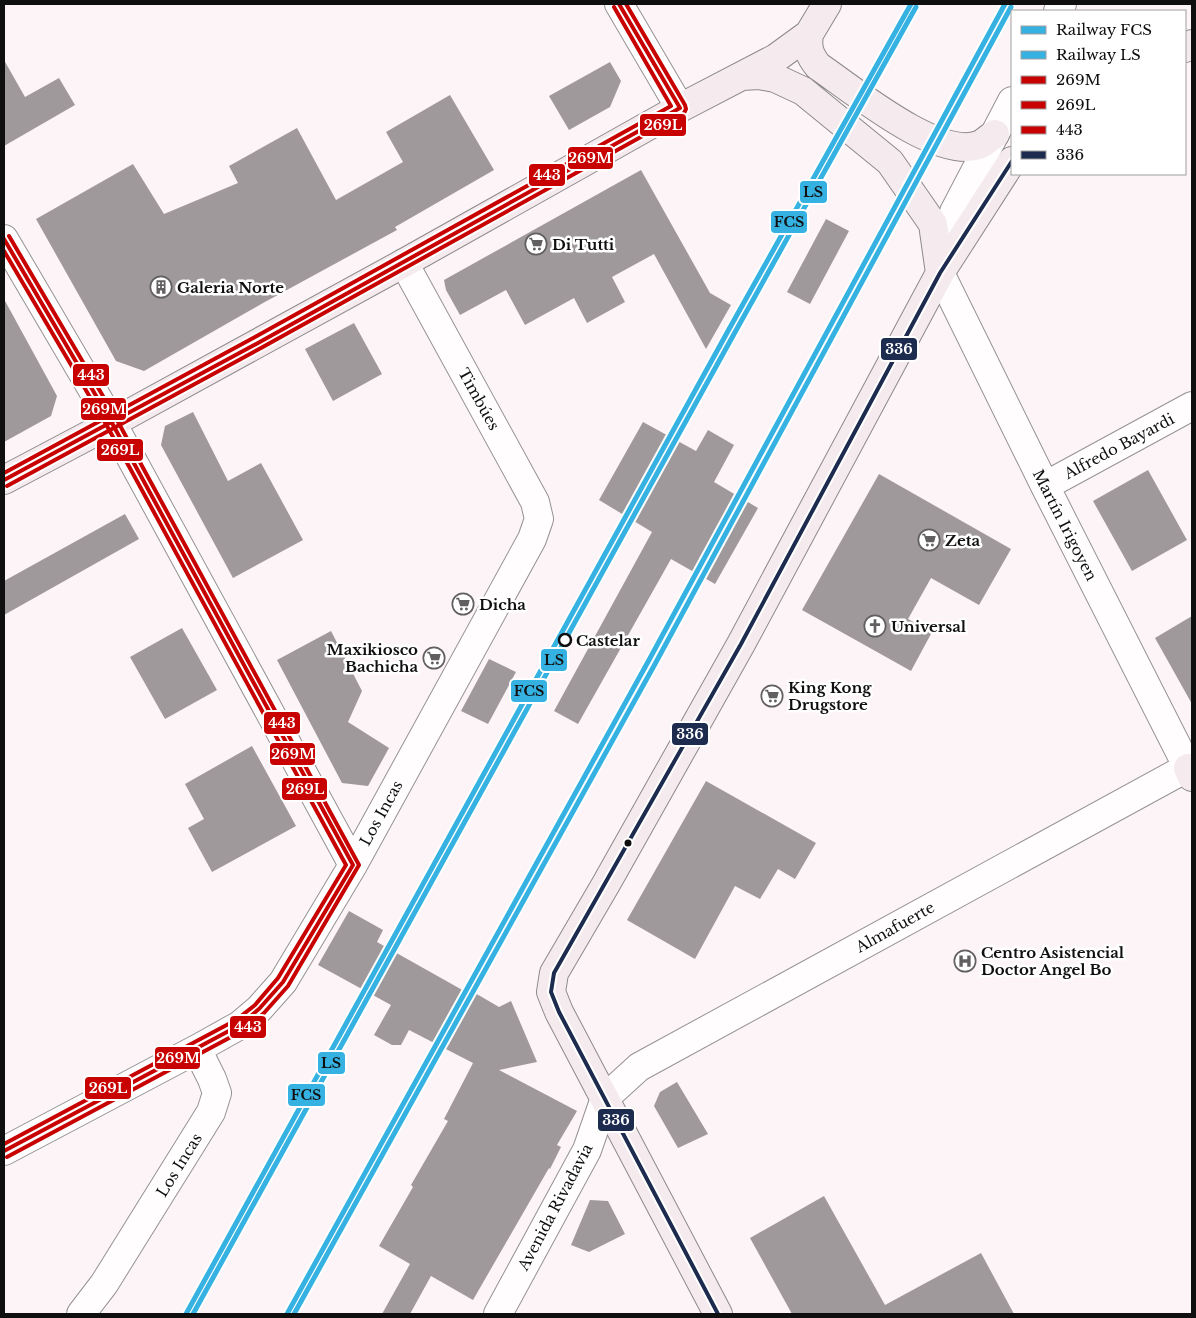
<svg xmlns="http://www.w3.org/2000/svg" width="1196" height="1318" font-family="'Libre Baskerville',serif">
<rect width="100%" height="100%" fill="#fcf4f6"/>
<!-- building -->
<path fill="#9f999c" d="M 4,60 L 25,97 L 59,78 L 75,105 L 4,146 Z
M 610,62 L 621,81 L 610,107 L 569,130 L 549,96 Z
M 450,95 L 494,170 L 395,227 L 397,230 L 263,303 L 144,371 L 116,361 L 36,219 L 133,164 L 164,214 L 238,183 L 229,166 L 297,128 L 336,200 L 403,162 L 386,132 Z
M 641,170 L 710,293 L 731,305 L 706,349 L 654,254 L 612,277 L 625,302 L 587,323 L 574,298 L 525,325 L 506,290 L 460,315 L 446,290 L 444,280 Z
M 826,219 L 849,231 L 810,304 L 787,292 Z
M 4,299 L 57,396 L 51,416 L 4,442 Z
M 354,323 L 382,374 L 333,401 L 305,349 Z
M 193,412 L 228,481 L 261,463 L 303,540 L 233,578 L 161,445 L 165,426 Z
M 643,422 L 696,451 L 708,430 L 734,445 L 714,482 L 758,508 L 715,584 L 671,559 L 578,724 L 554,711 L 652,532 L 599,500 Z
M 1148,470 L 1187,540 L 1132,571 L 1093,501 Z
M 879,474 L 1011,549 L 979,605 L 931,578 L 908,619 L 932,632 L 911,671 L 802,610 Z
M 125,514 L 139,539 L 4,615 L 4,581 Z
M 1192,616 L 1192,704 L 1155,638 Z
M 182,628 L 217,690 L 165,719 L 130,657 Z
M 331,631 L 362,691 L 348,722 L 389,748 L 368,786 L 342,783 L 277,660 Z
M 489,659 L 516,672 L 488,724 L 461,711 Z
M 252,746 L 296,826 L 212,872 L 188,828 L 204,819 L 185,784 Z
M 706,781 L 816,843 L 795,879 L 778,869 L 760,899 L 735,886 L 695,959 L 627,920 Z
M 349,911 L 383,930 L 377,942 L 473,996 L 475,993 L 499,1007 L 511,1001 L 537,1062 L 499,1070 L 577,1111 L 557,1145 L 561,1147 L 550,1169 L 549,1168 L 473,1300 L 431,1276 L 410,1314 L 382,1314 L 410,1264 L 379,1246 L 413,1187 L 411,1185 L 448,1121 L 444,1119 L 473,1063 L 409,1030 L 401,1045 L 392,1045 L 374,1035 L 391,1005 L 318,965 Z
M 677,1082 L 708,1134 L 678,1148 L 654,1106 L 660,1092 Z
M 824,1196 L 885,1305 L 981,1253 L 1014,1314 L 792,1314 L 750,1238 Z
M 590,1200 L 608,1201 L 625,1234 L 589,1252 L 571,1245 Z"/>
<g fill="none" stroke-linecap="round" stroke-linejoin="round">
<!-- street casing -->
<g stroke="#969293" stroke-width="30">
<path id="street" d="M 619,4 L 680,108
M 1058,11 L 1062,4
M 1012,101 L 954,212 L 940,273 L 1045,486 L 1188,768
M 4,239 L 112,423 L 353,865
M 1045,486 L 1192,406
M 4,1151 L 197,1049 L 240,1025 L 259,1009 L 283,982 L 353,865 L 532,539 L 539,519 L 535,502 L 404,263
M 81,1314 L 104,1284 L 211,1112 L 217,1093 L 212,1079 L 197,1049
M 498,1314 L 587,1150 L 605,1098 L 639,1067 L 1192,765"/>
</g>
<!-- secondary casing -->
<g stroke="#8c898a" stroke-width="30">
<path id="secondary" d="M 809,34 C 807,47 809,55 818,66 C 852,89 937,160 979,145 C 984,143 990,137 995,134
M 1185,48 L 1192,44
M 742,76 L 759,75 L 775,78 L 803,91 L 890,162 L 933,224 L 940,273
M 4,480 L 112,423 L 404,263 L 680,108 L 776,58 L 809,34 L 827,4
M 1188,768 L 1192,777
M 718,1314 L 559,1012 L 551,992 L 554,973 L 606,884 L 741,644 L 940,273 L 1012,161"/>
</g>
<!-- street -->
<use href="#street" stroke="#fffdfe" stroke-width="28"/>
<!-- secondary -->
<use href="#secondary" stroke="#f5ebee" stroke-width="28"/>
<!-- bus-1 casing -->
<g stroke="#fff" stroke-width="8">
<path id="bus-1" d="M 4,239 L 112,423 L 353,865 L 283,982 L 259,1009 L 240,1025 L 4,1151
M 4,480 L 258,343 L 680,108 L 619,4"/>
</g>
<!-- bus-2 casing -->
<g stroke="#fff" stroke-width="8">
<path id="bus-2" d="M 4,251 L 107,426 L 346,865 L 278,978 L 255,1005 L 236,1020 L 4,1144
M 7,486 L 261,348 L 684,113 L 686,109 L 685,105 L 626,4"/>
</g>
<!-- bus-3 casing -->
<g stroke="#fff" stroke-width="8">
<path id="bus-3" d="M 4,473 L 255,337 L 671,106 L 614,7
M 7,1157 L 244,1030 L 264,1013 L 288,986 L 359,865 L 117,420 L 9,236"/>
</g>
<!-- bus-4 casing -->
<g stroke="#fff" stroke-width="8">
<path id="bus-4" d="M 718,1314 L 559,1012 L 551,992 L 554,973 L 741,644 L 940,273 L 1012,161"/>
</g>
<!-- bus-1 -->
<use href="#bus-1" stroke="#c70201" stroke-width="4"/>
<!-- bus-2 -->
<use href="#bus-2" stroke="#c70201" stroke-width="4"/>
<!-- bus-3 -->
<use href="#bus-3" stroke="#c70201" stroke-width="4"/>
<!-- bus-4 -->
<use href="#bus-4" stroke="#1d2b4f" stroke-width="4"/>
<!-- rail-1 casing -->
<g stroke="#fff" stroke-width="9">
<path id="rail-1" d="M 186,1314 L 728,331 L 911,4
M 287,1314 L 649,660 L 1005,4"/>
</g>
<!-- rail-2 casing -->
<g stroke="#fff" stroke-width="9">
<path id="rail-2" d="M 193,1314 L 734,334 L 916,7
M 294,1314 L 655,664 L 1011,7"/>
</g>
<!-- rail-1 -->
<use href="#rail-1" stroke="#35b2e2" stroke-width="5"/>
<!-- rail-2 -->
<use href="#rail-2" stroke="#35b2e2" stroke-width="5"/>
</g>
<!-- icons -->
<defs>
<g id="supermarket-ring" transform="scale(1.125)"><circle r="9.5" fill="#fff" stroke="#625f60" stroke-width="1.5"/><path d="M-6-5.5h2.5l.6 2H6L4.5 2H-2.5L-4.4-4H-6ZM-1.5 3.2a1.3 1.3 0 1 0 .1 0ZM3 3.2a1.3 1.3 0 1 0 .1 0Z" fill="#625f60"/></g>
<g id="building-ring" transform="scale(1.125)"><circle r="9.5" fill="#fff" stroke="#625f60" stroke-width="1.5"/><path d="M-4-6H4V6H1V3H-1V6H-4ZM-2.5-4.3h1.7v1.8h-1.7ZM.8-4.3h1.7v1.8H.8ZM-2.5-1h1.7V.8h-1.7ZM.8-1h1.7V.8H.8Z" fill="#625f60"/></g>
<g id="church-ring" transform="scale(1.125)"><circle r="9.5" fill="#fff" stroke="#625f60" stroke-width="1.5"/><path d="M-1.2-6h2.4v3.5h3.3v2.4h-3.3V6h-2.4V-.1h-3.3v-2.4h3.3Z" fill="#625f60"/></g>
<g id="hospital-ring" transform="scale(1.125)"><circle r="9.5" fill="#fff" stroke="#625f60" stroke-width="1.5"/><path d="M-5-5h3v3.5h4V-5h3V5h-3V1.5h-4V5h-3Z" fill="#625f60"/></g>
</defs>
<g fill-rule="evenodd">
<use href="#supermarket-ring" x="536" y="244"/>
<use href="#building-ring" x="161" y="287"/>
<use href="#supermarket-ring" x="929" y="540"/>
<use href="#supermarket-ring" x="463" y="604"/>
<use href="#church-ring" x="875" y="626"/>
<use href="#supermarket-ring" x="434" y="658"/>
<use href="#supermarket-ring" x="772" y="696"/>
<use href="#hospital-ring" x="965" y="961"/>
</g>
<!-- markers -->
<circle fill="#fff" stroke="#0f0f0f" stroke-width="2.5" cx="565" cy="640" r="6"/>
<circle fill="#0f0f0f" stroke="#fff" stroke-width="2" cx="628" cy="843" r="4.5"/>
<g text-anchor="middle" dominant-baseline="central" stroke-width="5" stroke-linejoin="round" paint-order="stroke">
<!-- poi labels -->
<g font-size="15" font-weight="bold" fill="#0f0f0f" stroke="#fff" text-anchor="start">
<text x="552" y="244">Di Tutti</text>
<text x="177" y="287">Galeria Norte</text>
<text x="945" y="540">Zeta</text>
<text x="479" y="604">Dicha</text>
<text x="891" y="626">Universal</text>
<text x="418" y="649" text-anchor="end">Maxikiosco<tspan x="418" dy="17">Bachicha</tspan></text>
<text x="788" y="687">King Kong<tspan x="788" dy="17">Drugstore</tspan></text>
<text x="981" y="952">Centro Asistencial<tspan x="981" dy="17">Doctor Angel Bo</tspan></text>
</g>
<!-- street labels -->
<g font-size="15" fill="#0f0f0f" stroke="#fff">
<text transform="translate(479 399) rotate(61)">Timbúes</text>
<text transform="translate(1119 446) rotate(-28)">Alfredo Bayardi</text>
<text transform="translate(1065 525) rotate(63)">Martín Irigoyen</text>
<text transform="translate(381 813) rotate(-61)">Los Incas</text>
<text transform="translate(895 927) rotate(-29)">Almafuerte</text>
<text transform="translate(179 1165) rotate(-58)">Los Incas</text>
<text transform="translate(555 1207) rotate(-62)">Avenida Rivadavia</text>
</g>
<!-- stop labels -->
<g font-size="15" font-weight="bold" fill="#0f0f0f" stroke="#fff" text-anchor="start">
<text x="576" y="640">Castelar</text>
</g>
</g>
<g stroke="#fff" stroke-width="2">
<rect x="639" y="113" width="48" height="24" rx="5" fill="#c70201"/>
<rect x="567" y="146" width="47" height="24" rx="5" fill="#c70201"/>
<rect x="528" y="163" width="38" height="24" rx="5" fill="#c70201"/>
<rect x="799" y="180" width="29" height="24" rx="5" fill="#35b2e2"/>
<rect x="770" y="210" width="38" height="24" rx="5" fill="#35b2e2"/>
<rect x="880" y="337" width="38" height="24" rx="5" fill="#1d2b4f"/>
<rect x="72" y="363" width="38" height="24" rx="5" fill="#c70201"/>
<rect x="80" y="397" width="47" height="24" rx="5" fill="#c70201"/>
<rect x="96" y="438" width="48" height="24" rx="5" fill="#c70201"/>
<rect x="540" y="648" width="28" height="24" rx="5" fill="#35b2e2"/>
<rect x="510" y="679" width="38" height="24" rx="5" fill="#35b2e2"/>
<rect x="263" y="711" width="38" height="24" rx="5" fill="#c70201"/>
<rect x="671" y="722" width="38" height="24" rx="5" fill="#1d2b4f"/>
<rect x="269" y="742" width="47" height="24" rx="5" fill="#c70201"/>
<rect x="281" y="777" width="47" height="24" rx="5" fill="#c70201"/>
<rect x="229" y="1015" width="38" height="24" rx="5" fill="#c70201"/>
<rect x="154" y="1046" width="47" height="24" rx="5" fill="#c70201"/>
<rect x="317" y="1051" width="29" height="24" rx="5" fill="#35b2e2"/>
<rect x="84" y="1076" width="48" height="24" rx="5" fill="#c70201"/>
<rect x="287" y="1083" width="39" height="24" rx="5" fill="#35b2e2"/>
<rect x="597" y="1108" width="38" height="24" rx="5" fill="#1d2b4f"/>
</g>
<g font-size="14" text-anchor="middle" font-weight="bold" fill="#fff">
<text x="663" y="130">269L</text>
<text x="590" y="163">269M</text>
<text x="547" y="180">443</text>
<text x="899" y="354">336</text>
<text x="91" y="380">443</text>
<text x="104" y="414">269M</text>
<text x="120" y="455">269L</text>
<text x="282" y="728">443</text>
<text x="690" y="739">336</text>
<text x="293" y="759">269M</text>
<text x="305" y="794">269L</text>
<text x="248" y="1032">443</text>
<text x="178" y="1063">269M</text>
<text x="108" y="1093">269L</text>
<text x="616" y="1125">336</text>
</g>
<g font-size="14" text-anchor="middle" font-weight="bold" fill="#111">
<text x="813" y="197">LS</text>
<text x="789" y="227">FCS</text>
<text x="554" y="665">LS</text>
<text x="529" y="696">FCS</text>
<text x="331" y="1068">LS</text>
<text x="306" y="1100">FCS</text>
</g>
<!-- border -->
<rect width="1196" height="1318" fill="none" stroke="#0f0f0f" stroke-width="10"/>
<!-- legend -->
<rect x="1011" y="10" width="175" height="165" fill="#ffffff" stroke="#9f9f9f"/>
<rect x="1021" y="26" width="25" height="8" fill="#35b2e2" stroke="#9f9f9f"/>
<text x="1056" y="35" font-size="15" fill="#0f0f0f">Railway FCS</text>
<rect x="1021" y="51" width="25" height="8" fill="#35b2e2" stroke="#9f9f9f"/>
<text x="1056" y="60" font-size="15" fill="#0f0f0f">Railway LS</text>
<rect x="1021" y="76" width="25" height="8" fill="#c70201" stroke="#9f9f9f"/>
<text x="1056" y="85" font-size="15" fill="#0f0f0f">269M</text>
<rect x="1021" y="101" width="25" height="8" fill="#c70201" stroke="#9f9f9f"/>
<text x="1056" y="110" font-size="15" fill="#0f0f0f">269L</text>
<rect x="1021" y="126" width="25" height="8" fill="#c70201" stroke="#9f9f9f"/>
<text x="1056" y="135" font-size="15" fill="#0f0f0f">443</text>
<rect x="1021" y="151" width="25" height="8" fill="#1d2b4f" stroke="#9f9f9f"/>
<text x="1056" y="160" font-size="15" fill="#0f0f0f">336</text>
</svg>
